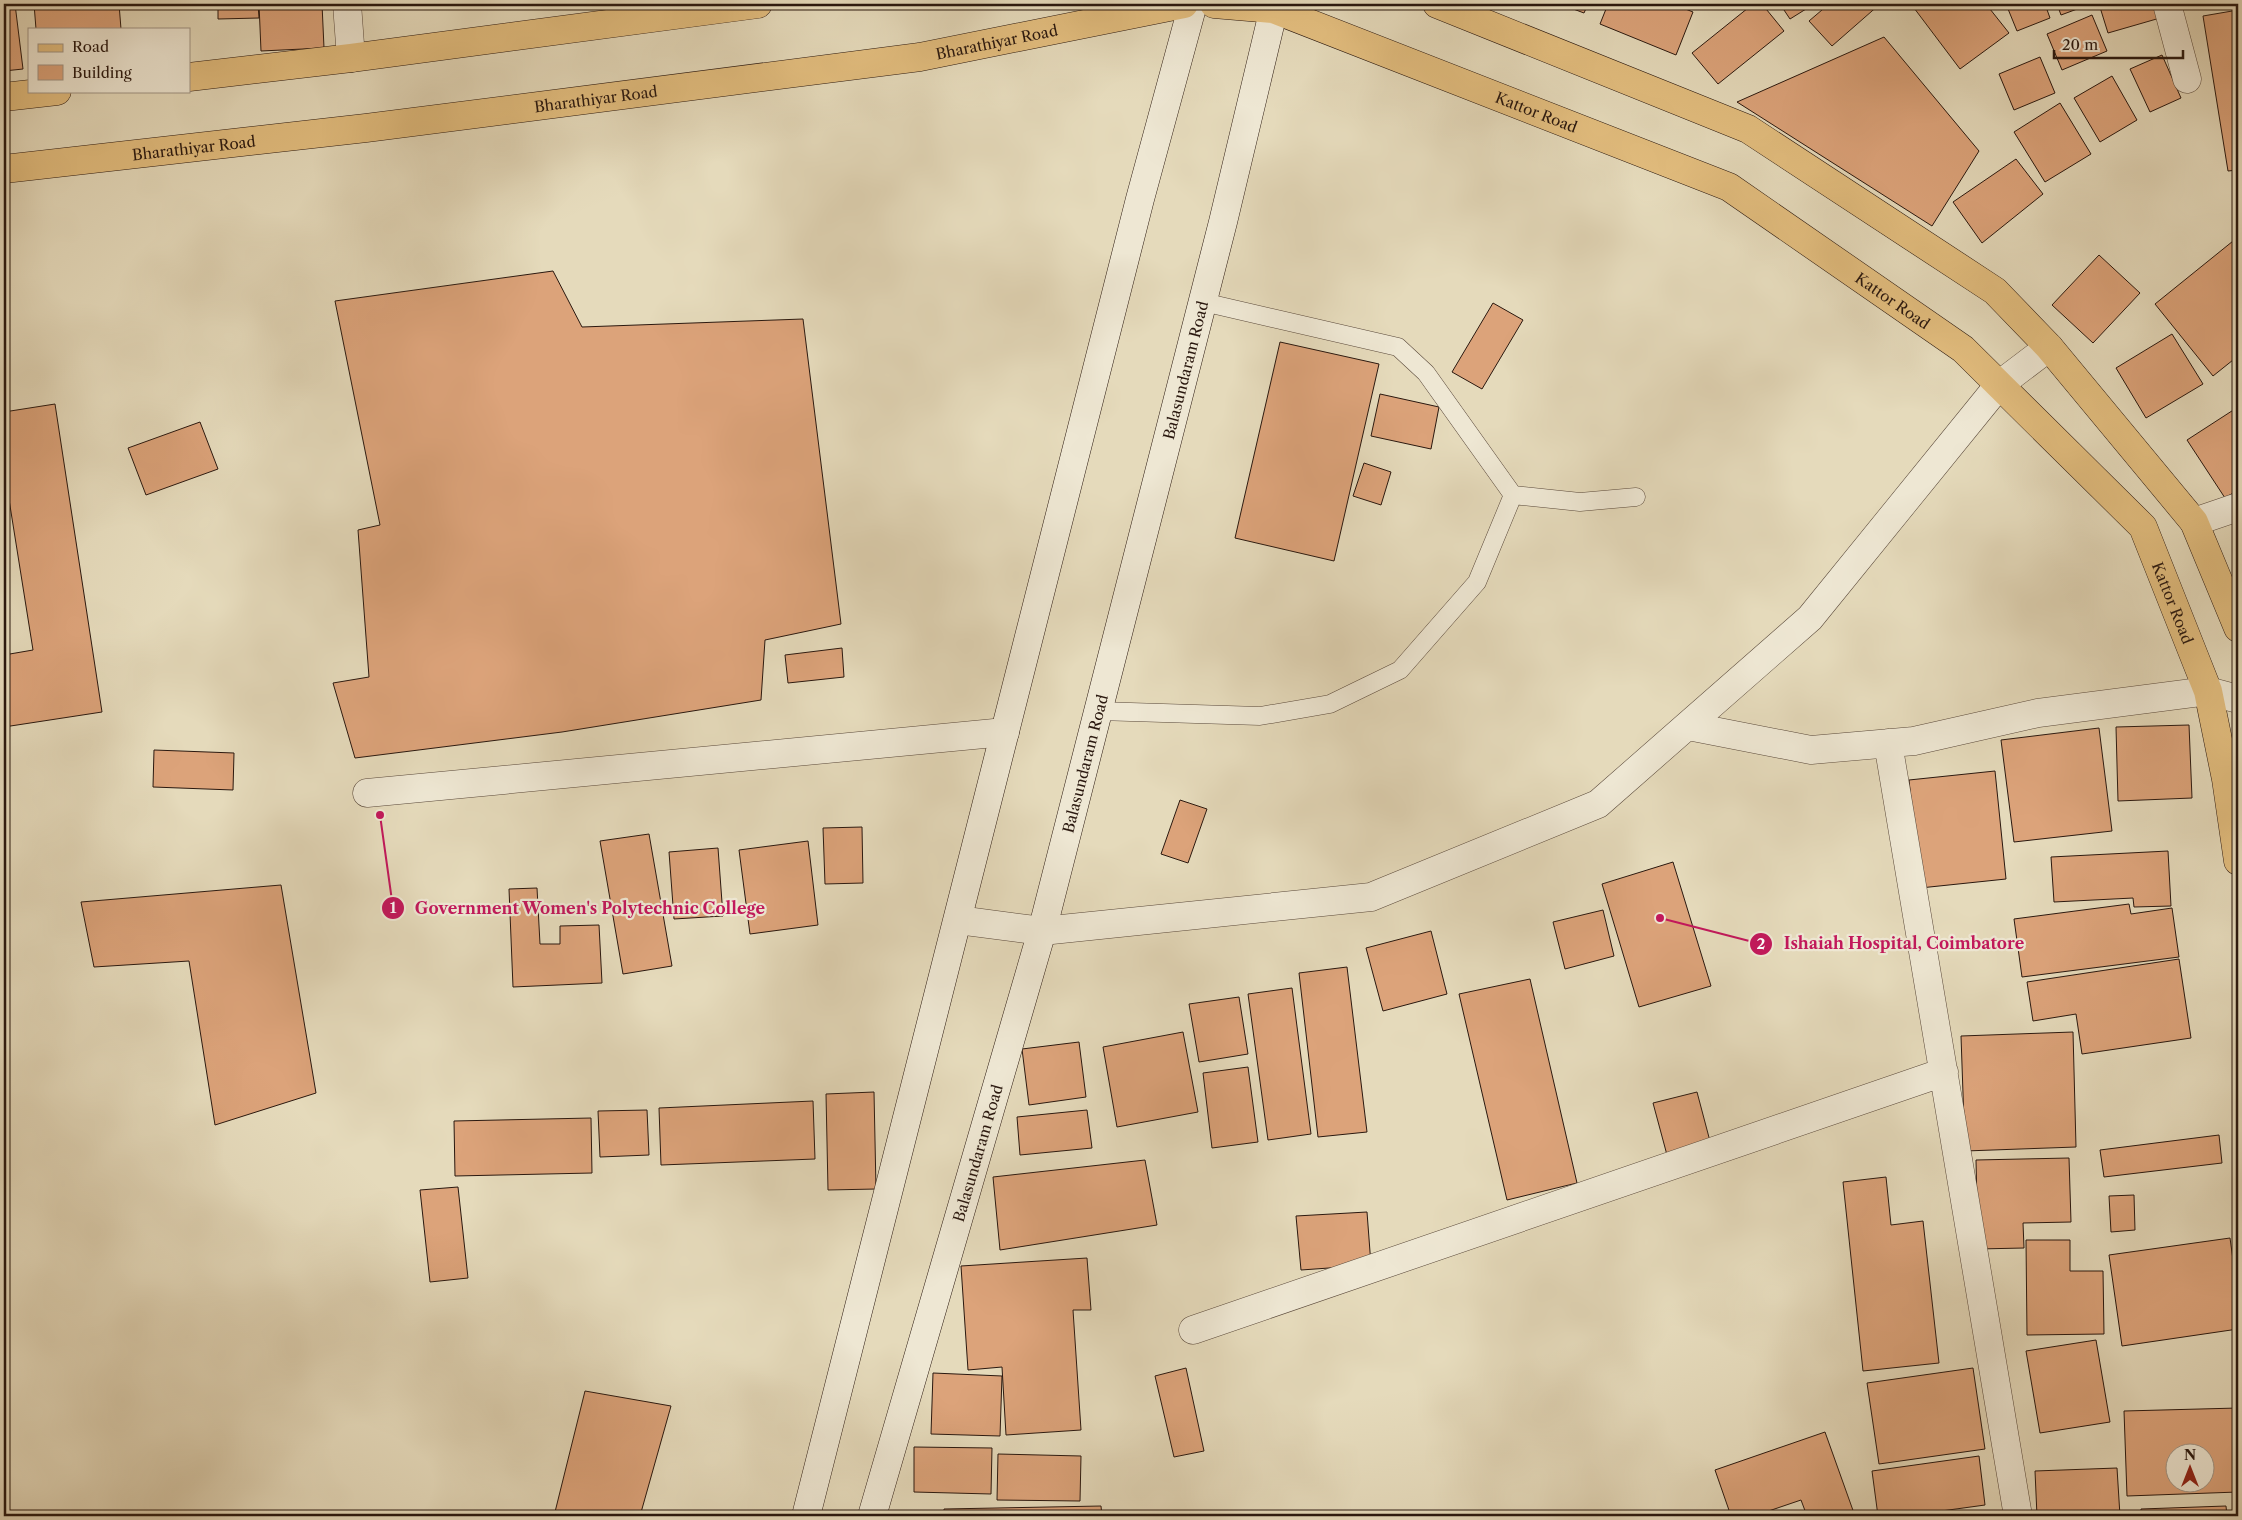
<svg xmlns="http://www.w3.org/2000/svg" width="2242" height="1520" font-family="'Libre Caslon Text',serif">
<rect width="100%" height="100%" fill="#e5dabb"/>
<filter id="stains"><feTurbulence type="fractalNoise" baseFrequency=".004" numOctaves="4"/><feColorMatrix values="0 0 0 0 .2 0 0 0 0 .09 0 0 0 0 .02 0 0 0 .5 -.17"/></filter>
<radialGradient id="worn" r=".72"><stop offset=".6" stop-color="#630" stop-opacity="0"/><stop offset="1" stop-color="#630" stop-opacity=".3"/></radialGradient>
<!-- building -->
<path fill="#dca37a" stroke="#2a180f" fill-rule="evenodd" d="M 4,4 L 15,4 L 23,69 L 4,71 Z
M 34,4 L 119,4 L 121,29 L 36,29 Z
M 218,4 L 258,4 L 259,18 L 218,19 Z
M 259,4 L 322,4 L 324,48 L 261,51 Z
M 516,4 L 620,4 L 516,9 Z
M 1560,4 L 1588,4 L 1584,13 Z
M 1608,4 L 1673,4 L 1693,12 L 1676,55 L 1600,24 Z
M 1753,4 L 1762,4 L 1784,31 L 1718,84 L 1692,53 Z
M 1780,4 L 1814,4 L 1790,19 Z
M 1829,4 L 1880,4 L 1832,46 L 1809,21 Z
M 1911,4 L 1986,4 L 2009,33 L 1960,69 Z
M 2006,4 L 2045,4 L 2050,18 L 2017,31 Z
M 2057,4 L 2087,4 L 2088,5 L 2061,15 Z
M 2099,4 L 2155,4 L 2160,18 L 2108,33 Z
M 2238,10 L 2238,170 L 2228,171 L 2203,16 Z
M 2092,15 L 2107,51 L 2062,70 L 2047,34 Z
M 1884,37 L 1979,151 L 1932,226 L 1737,102 Z
M 2162,55 L 2181,98 L 2150,112 L 2130,69 Z
M 2040,57 L 2055,93 L 2014,110 L 1999,74 Z
M 2112,76 L 2137,120 L 2100,142 L 2074,98 Z
M 2060,103 L 2091,154 L 2045,182 L 2014,132 Z
M 2016,159 L 2043,194 L 1982,243 L 1953,202 Z
M 2238,237 L 2238,356 L 2213,376 L 2155,304 Z
M 2099,255 L 2140,293 L 2093,343 L 2052,305 Z
M 553,271 L 582,327 L 803,319 L 841,624 L 765,640 L 761,700 L 562,732 L 355,758 L 333,683 L 369,677 L 358,530 L 380,525 L 335,301 Z
M 1493,303 L 1523,320 L 1482,389 L 1452,372 Z
M 2172,334 L 2203,384 L 2146,418 L 2116,368 Z
M 1280,342 L 1379,364 L 1334,561 L 1235,538 Z
M 1380,394 L 1439,407 L 1431,449 L 1371,436 Z
M 55,404 L 102,712 L 4,727 L 4,655 L 33,650 L 4,468 L 4,412 Z
M 2238,407 L 2238,490 L 2225,498 L 2187,440 Z
M 200,422 L 218,469 L 146,495 L 128,448 Z
M 1364,463 L 1391,472 L 1381,505 L 1353,496 Z
M 842,648 L 844,677 L 788,683 L 785,655 Z
M 2189,725 L 2192,798 L 2118,801 L 2116,727 Z
M 2099,728 L 2112,831 L 2014,842 L 2001,740 Z
M 154,750 L 234,753 L 233,790 L 153,787 Z
M 1995,771 L 2006,879 L 1920,888 L 1909,780 Z
M 1180,800 L 1207,809 L 1188,863 L 1161,854 Z
M 862,827 L 863,883 L 825,884 L 823,828 Z
M 649,834 L 672,966 L 623,974 L 600,841 Z
M 808,841 L 818,925 L 750,934 L 739,850 Z
M 718,848 L 723,916 L 674,919 L 669,852 Z
M 2168,851 L 2171,906 L 2134,907 L 2133,898 L 2054,902 L 2051,857 Z
M 1673,862 L 1711,986 L 1639,1007 L 1602,884 Z
M 281,885 L 316,1093 L 215,1125 L 189,961 L 94,967 L 81,902 Z
M 537,888 L 540,944 L 560,944 L 560,926 L 599,925 L 602,983 L 513,987 L 509,889 Z
M 2129,904 L 2131,914 L 2172,908 L 2179,957 L 2022,977 L 2014,919 Z
M 1603,910 L 1614,956 L 1565,969 L 1553,922 Z
M 1431,931 L 1447,994 L 1383,1011 L 1366,948 Z
M 2179,959 L 2191,1038 L 2082,1054 L 2076,1014 L 2033,1021 L 2027,982 Z
M 1347,967 L 1367,1132 L 1318,1137 L 1299,973 Z
M 1530,979 L 1577,1183 L 1507,1200 L 1459,994 Z
M 1292,988 L 1311,1134 L 1268,1140 L 1248,994 Z
M 1239,997 L 1248,1054 L 1199,1062 L 1189,1004 Z
M 1183,1032 L 1198,1112 L 1117,1127 L 1103,1047 Z
M 2073,1032 L 2076,1147 L 1965,1151 L 1961,1036 Z
M 1079,1042 L 1086,1097 L 1029,1105 L 1022,1049 Z
M 1248,1067 L 1258,1142 L 1212,1148 L 1203,1073 Z
M 874,1092 L 876,1189 L 828,1190 L 826,1094 Z
M 1697,1092 L 1711,1145 L 1667,1155 L 1653,1103 Z
M 813,1101 L 815,1159 L 661,1165 L 659,1108 Z
M 647,1110 L 649,1155 L 600,1157 L 598,1111 Z
M 1087,1110 L 1092,1148 L 1020,1155 L 1017,1117 Z
M 591,1118 L 592,1173 L 455,1176 L 454,1121 Z
M 2219,1135 L 2222,1163 L 2104,1177 L 2100,1150 Z
M 2069,1158 L 2071,1222 L 2023,1223 L 2024,1248 L 1978,1249 L 1976,1160 Z
M 1145,1160 L 1157,1225 L 1000,1250 L 993,1177 Z
M 1886,1177 L 1891,1225 L 1923,1221 L 1939,1363 L 1863,1371 L 1843,1182 Z
M 458,1187 L 468,1278 L 430,1282 L 420,1190 Z
M 2134,1195 L 2135,1230 L 2111,1232 L 2109,1196 Z
M 1367,1212 L 1371,1265 L 1301,1270 L 1296,1216 Z
M 2230,1238 L 2238,1296 L 2238,1329 L 2122,1346 L 2109,1255 Z
M 2026,1240 L 2070,1240 L 2070,1271 L 2103,1271 L 2104,1334 L 2027,1335 Z
M 1087,1258 L 1091,1310 L 1073,1310 L 1081,1430 L 1006,1435 L 1002,1367 L 968,1370 L 961,1266 Z
M 2096,1340 L 2110,1422 L 2040,1433 L 2026,1351 Z
M 1186,1368 L 1204,1451 L 1174,1457 L 1155,1376 Z
M 1973,1368 L 1985,1449 L 1879,1464 L 1867,1383 Z
M 933,1373 L 1002,1376 L 1000,1436 L 931,1434 Z
M 585,1391 L 671,1406 L 640,1516 L 554,1516 Z
M 2238,1408 L 2238,1492 L 2127,1496 L 2124,1411 ZM 2174,1452 L 2204,1452 L 2204,1482 L 2174,1482 Z
M 1825,1432 L 1855,1516 L 1807,1516 L 1801,1500 L 1754,1516 L 1731,1516 L 1715,1470 Z
M 914,1447 L 992,1448 L 991,1494 L 914,1492 Z
M 998,1454 L 1081,1456 L 1080,1501 L 997,1500 Z
M 1979,1456 L 1985,1505 L 1905,1516 L 1878,1516 L 1872,1471 Z
M 2117,1468 L 2120,1516 L 2037,1516 L 2035,1471 Z
M 1101,1506 L 1102,1516 L 944,1516 L 944,1509 Z
M 2226,1506 L 2227,1516 L 2141,1516 L 2141,1509 Z"/>
<g fill="none" stroke-linecap="round" stroke-linejoin="round">
<!-- lane casing -->
<g stroke="#59483a" stroke-width="19">
<path id="lane" d="M 1203,302 L 1398,347 L 1426,373 L 1513,495 L 1580,502 L 1636,497
M 1098,711 L 1260,716 L 1330,704 L 1400,670 L 1477,582 L 1513,495"/>
</g>
<!-- street casing -->
<g stroke="#59483a" stroke-width="29">
<path id="street" d="M 347,4 L 351,58
M 2167,4 L 2187,79
M 2194,522 L 2238,507
M 1688,726 L 1811,750 L 1914,741 L 2038,713 L 2208,691 L 2238,699
M 1888,743 L 2018,1516
M 367,793 L 1005,732
M 958,920 L 1042,931 L 1371,897 L 1598,804 L 1810,618 L 1999,385 L 2049,347
M 1193,1330 L 1944,1072"/>
</g>
<!-- secondary casing -->
<g stroke="#2a180f" stroke-width="29">
<g id="secondary">
<path d="M 806,1516 L 1140,199 L 1193,4"/>
<path id="s1" d="M 872,1516 L 1042,931 L 1223,222 L 1275,4"/>
</g>
</g>
<!-- primary casing -->
<g stroke="#2a180f" stroke-width="29">
<g id="primary">
<path id="s2" d="M 1214,4 L 1273,9 L 1729,187 L 1963,349 L 2143,527 L 2208,691 L 2226,779 L 2238,861"/>
<path d="M 1437,4 L 1748,129 L 1995,291 L 2049,347 L 2194,522 L 2238,628"/>
<path d="M 189,77 L 351,58 L 758,4"/>
<path d="M 4,97 L 57,91"/>
<path id="s3" d="M 4,169 L 366,128 L 920,57 L 1184,4"/>
</g>
</g>
<!-- lane -->
<use href="#lane" stroke="#eee7d3" stroke-width="18"/>
<!-- street -->
<use href="#street" stroke="#eee7d3" stroke-width="28"/>
<!-- secondary -->
<use href="#secondary" stroke="#eee7d3" stroke-width="28"/>
<!-- primary -->
<use href="#primary" stroke="#e2bd7e" stroke-width="28"/>
</g>
<g text-anchor="middle" dominant-baseline="central" stroke-width="4.5" stroke-linejoin="round" paint-order="stroke">
<!-- street labels -->
<g font-size="15" fill="#2a180f" stroke="#eee7d3">
<text stroke="none"><textPath href="#s3" startOffset="1001">Bharathiyar Road</textPath></text>
<text stroke="none"><textPath href="#s3" startOffset="596">Bharathiyar Road</textPath></text>
<text stroke="none"><textPath href="#s2" startOffset="342">Kattor Road</textPath></text>
<text stroke="none"><textPath href="#s3" startOffset="191">Bharathiyar Road</textPath></text>
<text stroke="none"><textPath href="#s2" startOffset="748">Kattor Road</textPath></text>
<text stroke="none"><textPath href="#s1" startOffset="1188">Balasundaram Road</textPath></text>
<text stroke="none"><textPath href="#s2" startOffset="1168">Kattor Road</textPath></text>
<text stroke="none"><textPath href="#s1" startOffset="782">Balasundaram Road</textPath></text>
<text stroke="none"><textPath href="#s1" startOffset="378">Balasundaram Road</textPath></text>
</g>
</g>
<!-- callouts -->
<path fill="none" stroke="#c2185b" stroke-width="2" d="M380 815L393 908M1660 918L1761 944"/>
<g fill="#c2185b" stroke="#eee7d3" stroke-width="2">
<circle cx="380" cy="815" r="5"/>
<circle cx="1660" cy="918" r="5"/>
<circle cx="393" cy="908" r="12"/>
<circle cx="1761" cy="944" r="12"/>
</g>
<g font-size="15" text-anchor="middle" font-weight="bold" fill="#fff">
<text x="393" y="913">1</text>
<text x="1761" y="949">2</text>
</g>
<g font-size="16" text-anchor="middle" font-weight="bold" fill="#c2185b" stroke="#eee7d3" stroke-width="4.5" stroke-linejoin="round" paint-order="stroke">
<text x="590" y="914">Government Women's Polytechnic College</text>
<text x="1904" y="949">Ishaiah Hospital, Coimbatore</text>
</g>
<!-- margin -->
<rect width="2242" height="1520" fill="none" stroke="#e5dabb" stroke-width="20"/>
<rect x="5" y="5" width="2232" height="1510" fill="none" stroke="#2a180f" stroke-width="2.5"/>
<rect x="10" y="10" width="2222" height="1500" fill="none" stroke="#2a180f"/>
<!-- legend -->
<rect x="28" y="28" width="162" height="65" fill="#eee7d3" stroke="#a09485"/>
<rect x="38" y="44" width="25" height="8" fill="#e2bd7e" stroke="#a09485"/>
<text x="72" y="52" font-size="15" fill="#2a180f">Road</text>
<rect x="38" y="65" width="25" height="15" fill="#dca37a" stroke="#a09485"/>
<text x="72" y="78" font-size="15" fill="#2a180f">Building</text>
<!-- north arrow -->
<g transform="translate(2190 1468)"><circle r="24" fill="#eee7d3" stroke="#a09485"/>
<path d="M0-4L9 19L0 12L-9 19Z" fill="#8f2418"/>
<text y="-8" font-size="14" font-weight="bold" text-anchor="middle" fill="#2a180f">N</text>
</g>
<!-- scale -->
<path d="M2054 50v8h129v-8" fill="none" stroke="#2a180f" stroke-width="2.5"/>
<text x="2062" y="50" font-size="15" fill="#2a180f" stroke="#eee7d3" stroke-width="4" paint-order="stroke">20 m</text>
<rect width="100%" height="100%" filter="url(#stains)"/>
<rect width="100%" height="100%" fill="url(#worn)"/>
</svg>
